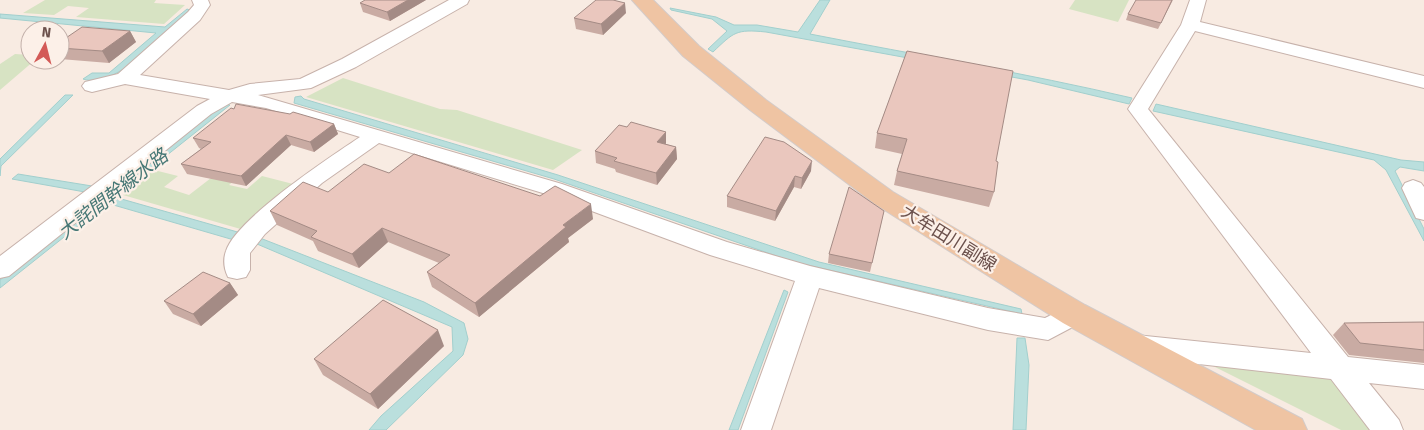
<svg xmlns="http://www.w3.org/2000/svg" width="1424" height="430" font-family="'Fira Sans','Noto Sans JP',sans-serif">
<rect width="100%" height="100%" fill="#f8ebe2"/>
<!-- green -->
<path fill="#d7e3c3" d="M 45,0 L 156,0 L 154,3 L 185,5 L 164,24 L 76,17 L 89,8 L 68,6 L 54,15 L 23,13 Z
M 1075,0 L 1129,0 L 1118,22 L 1069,9 Z
M 15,54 L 30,55 L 30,60 L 35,60 L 0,90 L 0,64 Z
M 343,78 L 440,109 L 457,110 L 582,150 L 553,170 L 306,97 Z
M 233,161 L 250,167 L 229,185 L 247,189 L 262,176 L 297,185 L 244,230 L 123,195 L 154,170 L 178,176 L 164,187 L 189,195 Z
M 1218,360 L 1327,372 L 1376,430 L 1341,430 L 1213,366 Z"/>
<!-- water -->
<path fill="#badfdd" stroke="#a2cfcd" d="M 820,0 L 830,0 L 810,34 C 917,55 1025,73 1132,98 L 1129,104 L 1028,80 L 766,32 C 736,29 734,32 713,52 L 708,49 L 727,31 L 712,19 L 671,10 L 670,8 L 716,17 L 734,25 L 757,25 L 798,32 Z
M 187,9 L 192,11 C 168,31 116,90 83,79 L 92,73 L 109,73 L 156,33 L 0,18 L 0,14 L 165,27 Z
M 65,95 L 73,95 L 1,166 L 0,176 L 0,159 Z
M 301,96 L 304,99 L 558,175 L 819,262 L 1021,309 L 1022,314 L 794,262 L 554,179 L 294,103 L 295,97 Z
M 224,104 L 230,105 L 0,288 L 0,280 Z
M 1156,104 L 1401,160 L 1424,162 L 1424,171 L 1400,167 L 1395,171 L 1424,229 L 1424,241 L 1386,170 L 1374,160 L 1153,111 Z
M 18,174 L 92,186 L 85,192 L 12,179 Z
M 118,198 L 241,233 L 234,240 L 110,204 Z
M 260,238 L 424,302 L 464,323 L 468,339 L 463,355 L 386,430 L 369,430 L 381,416 L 453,351 L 452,327 L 257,244 Z
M 784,290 L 788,292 L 738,430 L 729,430 Z
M 1017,338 L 1025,338 L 1029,365 L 1026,430 L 1013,430 Z"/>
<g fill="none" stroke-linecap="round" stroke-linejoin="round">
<!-- minor casing -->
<g stroke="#c7b2ab" stroke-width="2">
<path id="minor" d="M 192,0 L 208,0 L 210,5 L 200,20 L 140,75 L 229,90 L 250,84 L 300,79 L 342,59 L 449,0 L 469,0 L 467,4 L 356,67 L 311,88 L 258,95 L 562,184 L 727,242 L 810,266 L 988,308 L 1045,318 L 1074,304 L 1084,307 L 1088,314 L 1084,321 L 1048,340 L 988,330 L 819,288 L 771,430 L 741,430 L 795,281 L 710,255 L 546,194 L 379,143 L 322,183 L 265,234 L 250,253 L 250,270 L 246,277 L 237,279 L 228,277 C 224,269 223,259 226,251 C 236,219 330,157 360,137 L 266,108 L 232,102 L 211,114 L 9,276 L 0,278 L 0,256 L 197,106 L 210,99 L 125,84 L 92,92 L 85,90 L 82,86 L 85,82 L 118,74 L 188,12 L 194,5 Z
M 1190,0 L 1206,0 L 1200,22 L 1424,76 L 1424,88 L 1195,31 L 1148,109 L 1348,357 L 1424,365 L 1424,389 L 1369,383 L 1399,420 L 1403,430 L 1370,430 L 1331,379 L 1136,357 L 1126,354 L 1122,346 L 1126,338 L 1136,335 L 1311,353 L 1128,109 L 1181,25 Z
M 1413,180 L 1421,183 L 1424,187 L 1424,220 L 1416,218 L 1402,188 L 1405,183 Z"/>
</g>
<!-- primary casing -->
<g stroke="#d3cbc9" stroke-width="2">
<path id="primary" d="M 632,0 L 653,0 L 699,46 L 766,100 L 893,192 L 1085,305 L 1302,419 L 1307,430 L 1256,430 L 1063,323 L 875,204 L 750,110 L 683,56 Z"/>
</g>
<!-- minor -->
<use href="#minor" fill="#fff" fill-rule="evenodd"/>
<!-- primary -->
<use href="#primary" fill="#efc4a3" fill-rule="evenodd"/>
</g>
<!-- wall -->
<path fill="#c9aba3" d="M 426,0 L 390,21 L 363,12 L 360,3 Z
M 1173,0 L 1158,29 L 1126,20 L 1128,14 Z
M 626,13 L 603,35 L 576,29 L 574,18 Z
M 130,31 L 136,42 L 109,63 L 60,59 L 60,42 Z
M 907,51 L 996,161 L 994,192 L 989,207 L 894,185 L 897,171 L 902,154 L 875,148 L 877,133 Z
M 334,124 L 338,134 L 314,152 L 291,145 L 246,186 L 187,174 L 181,164 L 201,149 L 199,148 L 193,138 Z
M 627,127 L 666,132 L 666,144 L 676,147 L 677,159 L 657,185 L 616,172 L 615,169 L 596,163 L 595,151 Z
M 811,171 L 801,189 L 794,187 L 775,221 L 727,207 L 727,196 Z
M 389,173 L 593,219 L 568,238 L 569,242 L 479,317 L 432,287 L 427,272 L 439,263 L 388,242 L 359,268 L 318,251 L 313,241 L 277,225 L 270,211 L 328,192 Z
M 884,211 L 870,272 L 828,263 L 829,254 Z
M 230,283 L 238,295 L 201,326 L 173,314 L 164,301 Z
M 1424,322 L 1424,363 L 1349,355 L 1333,335 L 1344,323 Z
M 444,346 L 378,409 L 323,375 L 314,359 Z"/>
<!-- shaded-wall -->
<path fill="#a48b85" d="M 408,0 L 426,0 L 390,21 L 387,12 Z
M 625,3 L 626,13 L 603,35 L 601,24 Z
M 130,31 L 136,42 L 109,63 L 102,51 Z
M 334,124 L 338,134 L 314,152 L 310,142 Z
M 666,132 L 666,143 L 658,154 L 657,142 Z
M 286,135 L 291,145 L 246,186 L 241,176 Z
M 676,147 L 677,159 L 657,185 L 656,173 Z
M 812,161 L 811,171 L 801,189 L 802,178 Z
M 795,176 L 794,187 L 775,221 L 776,211 Z
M 591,204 L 593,219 L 568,238 L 569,242 L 479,317 L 475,303 L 563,225 Z
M 382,228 L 388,242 L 359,268 L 352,254 Z
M 230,283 L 238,295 L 201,326 L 193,314 Z
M 438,330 L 444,346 L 378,409 L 370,394 Z"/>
<!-- building -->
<path fill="#eac7be" stroke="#a48b85" d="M 365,0 L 408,0 L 387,12 L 360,3 Z
M 596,0 L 613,0 L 625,3 L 601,24 L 574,18 Z
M 1136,0 L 1172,0 L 1161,23 L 1128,14 Z
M 82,27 L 130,31 L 102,51 L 60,48 L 60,42 Z
M 907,51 L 1013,71 L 996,161 L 998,162 L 994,192 L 897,171 L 907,139 L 877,133 Z
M 236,104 L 290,114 L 293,112 L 334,124 L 310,142 L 286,135 L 241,176 L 181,164 L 211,142 L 193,138 L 231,108 L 234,109 Z
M 631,122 L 666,132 L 657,142 L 676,147 L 656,173 L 614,161 L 617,158 L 595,151 L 619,125 L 627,127 Z
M 765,137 L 784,142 L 812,161 L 802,178 L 795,176 L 776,211 L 727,196 Z
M 414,154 L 540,196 L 555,186 L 591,204 L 563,225 L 566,227 L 475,303 L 427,272 L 450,255 L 382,228 L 352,254 L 311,237 L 317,231 L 270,211 L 303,182 L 328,192 L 364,164 L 389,173 Z
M 849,187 L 884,211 L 872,263 L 829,254 Z
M 203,272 L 230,283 L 193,314 L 164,301 Z
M 383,300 L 438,330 L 370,394 L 314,359 Z
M 1424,322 L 1424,350 L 1360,343 L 1344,323 Z"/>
<g text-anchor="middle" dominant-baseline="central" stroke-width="4.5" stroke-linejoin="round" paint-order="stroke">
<!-- street labels -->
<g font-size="18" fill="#6c514c" stroke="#fcf0e8">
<text transform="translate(949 238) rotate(32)">大牟田川副線</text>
</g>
<!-- water labels -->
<g font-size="19" font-style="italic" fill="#467775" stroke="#fcf0e8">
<text transform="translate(113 194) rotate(-38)">大詫間幹線水路</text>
</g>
</g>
<!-- north arrow -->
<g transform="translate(45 45) rotate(7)"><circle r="24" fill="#fcf0e8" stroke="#c2b0aa"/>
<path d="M0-4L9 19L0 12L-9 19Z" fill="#d35a57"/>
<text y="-8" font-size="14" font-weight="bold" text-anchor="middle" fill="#6c514c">N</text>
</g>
</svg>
